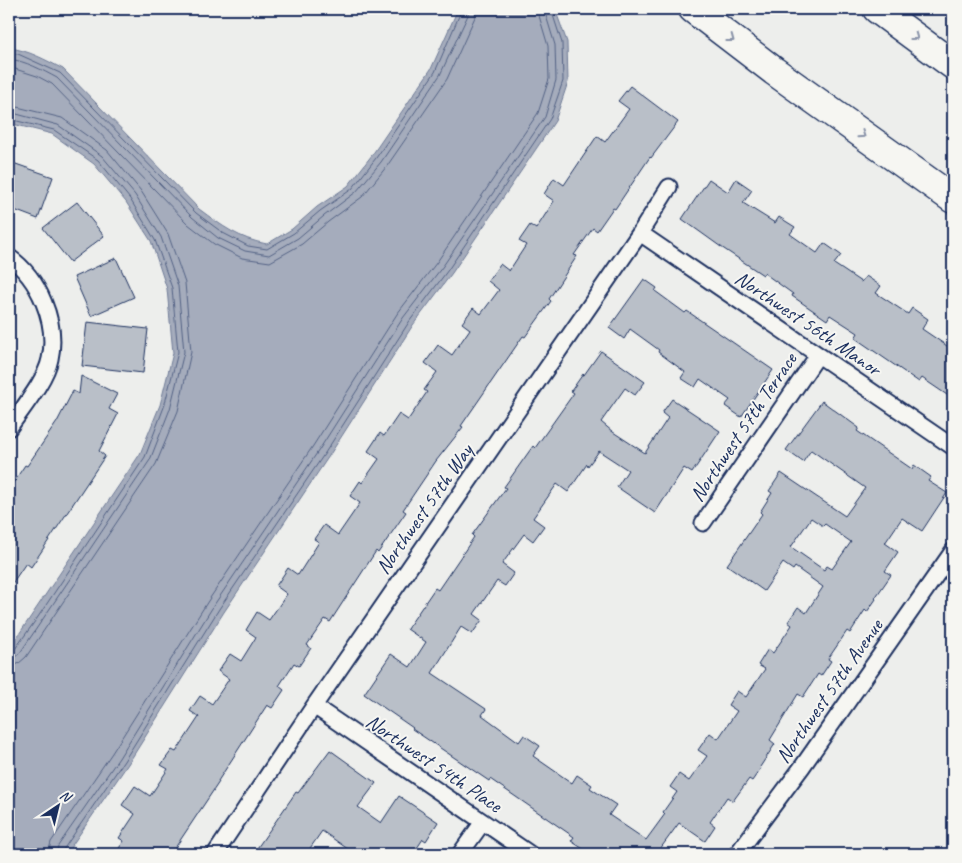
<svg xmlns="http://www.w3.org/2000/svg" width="962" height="863" font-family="Caveat,sans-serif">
<rect width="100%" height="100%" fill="#edeeec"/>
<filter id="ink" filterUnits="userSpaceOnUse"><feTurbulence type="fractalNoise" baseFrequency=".02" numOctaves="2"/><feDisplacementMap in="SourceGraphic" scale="10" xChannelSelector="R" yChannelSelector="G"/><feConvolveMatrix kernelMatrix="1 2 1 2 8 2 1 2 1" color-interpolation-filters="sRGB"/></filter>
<g filter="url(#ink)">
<!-- water -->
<path fill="#a5acbc" stroke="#6e7a96" d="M 458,9 L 555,9 L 567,42 L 568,82 L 555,121 L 452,273 L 413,325 L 329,456 L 224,612 L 128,764 L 66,854 L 9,854 L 9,649 L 140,454 L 160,405 L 173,353 L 167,289 L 151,241 L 126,202 L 94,164 L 52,134 L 9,123 L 9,48 C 28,50 46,60 63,69 L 199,209 C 222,226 239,239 267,244 L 292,229 L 317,207 L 348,186 L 372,155 L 431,69 Z"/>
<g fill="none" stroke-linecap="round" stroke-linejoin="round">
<!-- shore -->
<path stroke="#526184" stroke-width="1" d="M 9,53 L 18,54 L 60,73 L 196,213 L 223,233 L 248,246 L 267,249 L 294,233 L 320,211 L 352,189 L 376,158 L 435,72 L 462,9
M 9,59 C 26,61 42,70 57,78 L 192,217 L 218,238 L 245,251 L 269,255 L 298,238 L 324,216 L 356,192 L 381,162 L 440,75 L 468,15 L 469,9
M 9,67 L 37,76 L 52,84 L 188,224 L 214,244 L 242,258 L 270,262 L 302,244 L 328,222 L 362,197 L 387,166 L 447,79 L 475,17 L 476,9
M 9,105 L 62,118 L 107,150 L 141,191 L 168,234 L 185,283 L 191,352 L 178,411 L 156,464 L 26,657 L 18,664 L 9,665
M 9,112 L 58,125 L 102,156 L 135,195 L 161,237 L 178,286 L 184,352 L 170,409 L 150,460 L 20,653 L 15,657 L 9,658
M 9,119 L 54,130 L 98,160 L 130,199 L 155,240 L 172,288 L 178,352 L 164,407 L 145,457 L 38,617 L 15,649 L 9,651
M 48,854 L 51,842 L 112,753 L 208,601 L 313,446 L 397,314 L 437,262 L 538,113 L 549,79 L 548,46 L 537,9
M 56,854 L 58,846 L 119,758 L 214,605 L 319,450 L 403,318 L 443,266 L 545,117 L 556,80 L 555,45 L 544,9
M 62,854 L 63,850 L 124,761 L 219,609 L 325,453 L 409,322 L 448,270 L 550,119 L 563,81 L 562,43 L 551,9"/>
</g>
<!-- building -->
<path fill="#b9bfc8" stroke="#1b2f5e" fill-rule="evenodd" d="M 630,86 L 678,122 L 651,158 L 650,157 L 615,209 L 613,208 L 597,231 L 593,228 L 574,255 L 577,256 L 549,299 L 551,301 L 525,337 L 523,336 L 461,426 L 463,427 L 436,461 L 403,510 L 406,512 L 378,553 L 376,551 L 330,622 L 325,619 L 307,645 L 311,648 L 299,666 L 294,663 L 279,686 L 284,690 L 272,708 L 267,705 L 218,781 L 219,782 L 171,854 L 115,854 L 124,841 L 119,838 L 135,814 L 122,805 L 135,786 L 150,796 L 168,769 L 161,765 L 172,750 L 176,752 L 199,717 L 190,711 L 200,696 L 212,704 L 229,679 L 218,671 L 230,654 L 241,661 L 256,637 L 246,630 L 257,612 L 269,620 L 287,594 L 276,586 L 288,568 L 298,575 L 319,542 L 314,539 L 324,525 L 338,535 L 360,503 L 350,496 L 360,481 L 362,483 L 379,459 L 368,451 L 380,433 L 384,436 L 399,414 L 408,420 L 427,392 L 424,390 L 437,372 L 425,363 L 438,345 L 452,355 L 470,329 L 462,323 L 473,308 L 481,314 L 499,290 L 488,281 L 500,264 L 509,271 L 526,245 L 519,241 L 530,225 L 536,229 L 554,201 L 544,194 L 554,178 L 564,185 L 597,136 L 605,142 L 629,109 L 618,101 Z
M 13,163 L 53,177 L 38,219 L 9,208 L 9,176 Z
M 709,179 L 728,192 L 736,179 L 752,190 L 743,203 L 775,223 L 779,217 L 795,227 L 790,234 L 817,253 L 824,243 L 841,255 L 834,264 L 861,282 L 866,276 L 881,286 L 876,293 L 908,314 L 912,308 L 928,319 L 922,329 L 953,350 L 953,399 L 922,378 L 919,382 L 855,338 L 858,333 L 830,315 L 827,320 L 792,296 L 793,294 L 764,273 L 763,275 L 721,247 L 682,219 Z
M 77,202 L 104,236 L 70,262 L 43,228 Z
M 116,258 L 134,297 L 91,316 L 74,277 Z
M 644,279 L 657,288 L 655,291 L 685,313 L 687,311 L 773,370 L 741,417 L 725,406 L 730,400 L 700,379 L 695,387 L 681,378 L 685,372 L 658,352 L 659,350 L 630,329 L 624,339 L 609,328 Z
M 87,322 L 148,329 L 143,373 L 82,366 Z
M 601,351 L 645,382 L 635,395 L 625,388 L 601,422 L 613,432 L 645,453 L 668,418 L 662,413 L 672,399 L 720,431 L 692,473 L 684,468 L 655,513 L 617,487 L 628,470 L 599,451 L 588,466 L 587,464 L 568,492 L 557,484 L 533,518 L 544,526 L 533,541 L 524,534 L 502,564 L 514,573 L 505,586 L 497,581 L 474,614 L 482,620 L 472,634 L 461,627 L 432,673 L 486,709 L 482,715 L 519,742 L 524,735 L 540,746 L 533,756 L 572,783 L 577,775 L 592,785 L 590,788 L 616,805 L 609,815 L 646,840 L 665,814 L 663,812 L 677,792 L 670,787 L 679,774 L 689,781 L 707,756 L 698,750 L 710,733 L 718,739 L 737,711 L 728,705 L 737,691 L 746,697 L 765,669 L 758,665 L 768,649 L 773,653 L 792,625 L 788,622 L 798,607 L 806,613 L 823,587 L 795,567 L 793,570 L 783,563 L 764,591 L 727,565 L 762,514 L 760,512 L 772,493 L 769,491 L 781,473 L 845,516 L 865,488 L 811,450 L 803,462 L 786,450 L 822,401 L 859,428 L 857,431 L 912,469 L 914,465 L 931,477 L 928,481 L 947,493 L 922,531 L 902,518 L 885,543 L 898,552 L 885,571 L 891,575 L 875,598 L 876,599 L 867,612 L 865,610 L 850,633 L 847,631 L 828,659 L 831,661 L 821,676 L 818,674 L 803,697 L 798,694 L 770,740 L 775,744 L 760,767 L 761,768 L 752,781 L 749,779 L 733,801 L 727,797 L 710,822 L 715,826 L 705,841 L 679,823 L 660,849 L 667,854 L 591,854 L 571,841 L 574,837 L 490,779 L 489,781 L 412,729 L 413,728 L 364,694 L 391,654 L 410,667 L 426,642 L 407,629 L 435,588 L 438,590 L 474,537 L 472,535 L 506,488 L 504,487 L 533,446 L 535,448 L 574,393 L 571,391 L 583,374 L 584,375 ZM 811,518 L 823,526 L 825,524 L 851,542 L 832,569 L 827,566 L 824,570 L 791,547 Z
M 81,376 L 117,394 L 109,409 L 118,414 L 99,451 L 105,456 L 31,567 L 26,563 L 9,588 L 9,489 L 25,465 L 27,466 L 57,422 L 73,391 L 79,394 Z
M 330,750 L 376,783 L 358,807 L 381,823 L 399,796 L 438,822 L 426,841 L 423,839 L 413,854 L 355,854 L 322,831 L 306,854 L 253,854 L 296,792 L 298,793 Z"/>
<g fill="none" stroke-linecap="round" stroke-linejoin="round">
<!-- minor casing -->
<g stroke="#1b2f5e" stroke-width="19">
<path id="minor" d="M 640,233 L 953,447
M 9,257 C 39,278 58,323 50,359 C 46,380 21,410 9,428
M 703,523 L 818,355
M 314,706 L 530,854
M 215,854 L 314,706 L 640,233 L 669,187
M 460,854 L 483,822
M 737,854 L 802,767 L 953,551"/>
</g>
<!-- motorway casing -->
<g stroke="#1b2f5e" stroke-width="31">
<path id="motorway" d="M 693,9 L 774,71 L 953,199
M 877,9 L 953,65"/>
</g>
<!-- minor -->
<use href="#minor" stroke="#f6f6f2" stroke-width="15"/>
<!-- motorway -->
<use href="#motorway" stroke="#f6f6f2" stroke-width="28"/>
</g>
<!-- one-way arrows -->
<defs><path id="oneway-chevron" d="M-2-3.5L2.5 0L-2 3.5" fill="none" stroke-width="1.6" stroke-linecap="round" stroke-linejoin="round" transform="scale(1.25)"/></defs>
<g stroke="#8892a8">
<use href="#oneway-chevron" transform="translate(915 37) rotate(36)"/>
<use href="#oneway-chevron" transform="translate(731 39) rotate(37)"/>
<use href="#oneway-chevron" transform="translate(862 135) rotate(35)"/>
</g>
</g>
<g text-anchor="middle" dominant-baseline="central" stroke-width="4" stroke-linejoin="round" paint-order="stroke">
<!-- street labels -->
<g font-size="21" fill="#1b2f5e" stroke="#f6f6f2">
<text transform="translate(808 323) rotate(34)">Northwest 56th Manor</text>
<text transform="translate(743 427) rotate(-56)">Northwest 57th Terrace</text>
<text transform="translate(424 509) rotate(-55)">Northwest 57th Way</text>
<text transform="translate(829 691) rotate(-55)">Northwest 57th Avenue</text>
<text transform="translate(434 763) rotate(34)">Northwest 54th Place</text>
</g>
</g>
<!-- margin -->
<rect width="962" height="863" fill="none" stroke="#f6f6f2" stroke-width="30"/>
<rect x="15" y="15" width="932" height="833" fill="none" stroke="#1b2f5e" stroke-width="2" filter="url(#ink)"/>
<!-- north arrow -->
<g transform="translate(58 806) rotate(35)" stroke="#f6f6f2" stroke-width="4" paint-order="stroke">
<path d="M0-4L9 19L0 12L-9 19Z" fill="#1b2f5e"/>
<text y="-8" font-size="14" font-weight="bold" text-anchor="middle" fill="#1b2f5e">N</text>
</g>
</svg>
